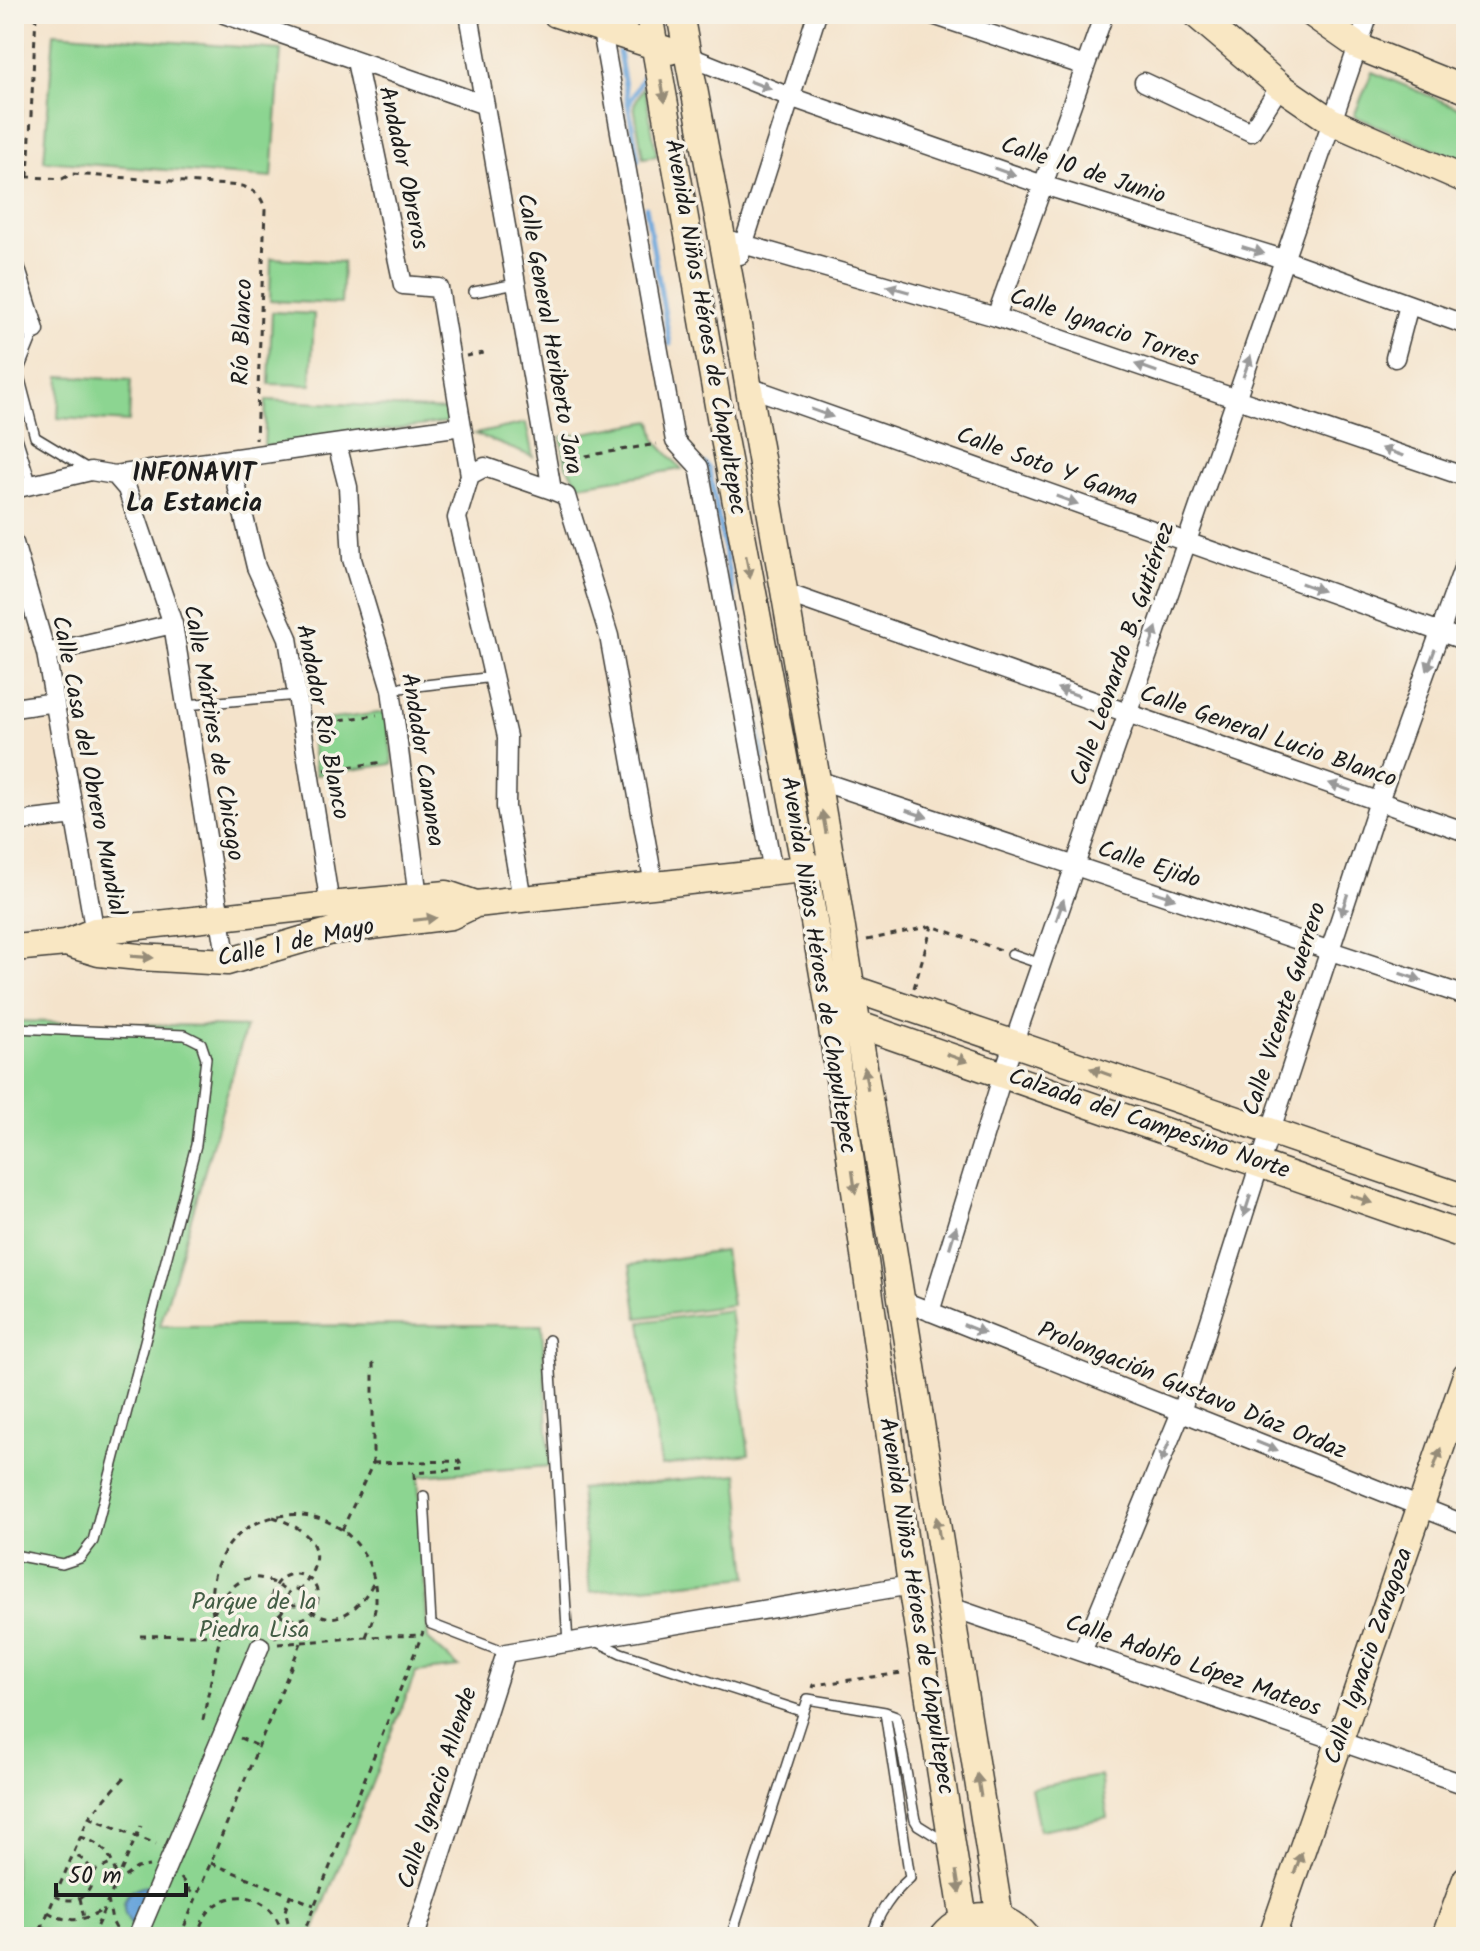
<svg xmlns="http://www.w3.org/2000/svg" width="1480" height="1951" font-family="Kalam,sans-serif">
<rect width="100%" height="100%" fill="#f7f3e8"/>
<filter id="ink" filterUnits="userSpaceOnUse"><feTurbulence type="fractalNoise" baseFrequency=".0125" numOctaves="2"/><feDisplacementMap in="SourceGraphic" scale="16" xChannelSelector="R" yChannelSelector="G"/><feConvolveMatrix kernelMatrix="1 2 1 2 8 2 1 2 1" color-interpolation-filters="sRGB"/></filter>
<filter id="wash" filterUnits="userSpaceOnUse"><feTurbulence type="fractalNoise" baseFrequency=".006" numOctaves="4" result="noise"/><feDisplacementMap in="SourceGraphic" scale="32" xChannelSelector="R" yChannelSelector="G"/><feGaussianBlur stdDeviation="1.8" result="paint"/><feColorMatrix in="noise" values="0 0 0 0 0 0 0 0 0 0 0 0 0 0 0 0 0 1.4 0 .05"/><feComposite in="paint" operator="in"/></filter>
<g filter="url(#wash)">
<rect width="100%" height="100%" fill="#f4e3cb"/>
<!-- green -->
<path fill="#8cd591" stroke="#547856" stroke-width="2" d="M 54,33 L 281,50 L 272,178 L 44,161 Z
M 14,38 L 25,43 L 19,157 L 14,157 Z
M 1372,72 L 1466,111 L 1466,162 L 1354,116 Z
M 644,85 L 657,156 L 643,158 L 634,105 Z
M 271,258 L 343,262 L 341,304 L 270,301 Z
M 272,312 L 314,314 L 311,385 L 269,384 Z
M 60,376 L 131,380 L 129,422 L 58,418 Z
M 266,400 L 447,410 L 449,422 L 264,447 Z
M 652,421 L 656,441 L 682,469 L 580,485 L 566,466 L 561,437 Z
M 526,423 L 533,457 L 475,434 Z
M 386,712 L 393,764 L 316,775 L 309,722 Z
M 14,1021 L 246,1027 L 160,1326 L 542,1325 L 550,1466 L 418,1476 L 428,1639 L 459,1667 L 416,1672 L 311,1937 L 55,1937 L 41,1929 L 14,1925 Z
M 724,1251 L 732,1305 L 638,1318 L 630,1265 Z
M 730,1310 L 749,1454 L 661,1466 L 641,1322 Z
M 738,1474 L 748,1577 L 590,1592 L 580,1489 Z
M 1101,1776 L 1108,1818 L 1039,1830 L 1031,1788 Z"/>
<!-- water -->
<path fill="#6aa6db" stroke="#43617c" stroke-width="2" d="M 151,1885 L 133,1926 C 116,1907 124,1886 151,1885 Z"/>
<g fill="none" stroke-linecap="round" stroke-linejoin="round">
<!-- stream -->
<path stroke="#6aa6db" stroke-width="5" d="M 619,52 L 638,160
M 629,104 L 643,76
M 646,207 L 670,344
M 677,386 L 687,444
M 705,464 L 709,469 L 764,759"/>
</g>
</g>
<g filter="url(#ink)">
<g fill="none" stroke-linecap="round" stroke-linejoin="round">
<!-- lane casing -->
<g stroke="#3c3a36" stroke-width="12">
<path id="lane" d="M 474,292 L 516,284
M 35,330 L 18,372 L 35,437 L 88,469
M 14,337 L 35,330
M 14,428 L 32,485
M 391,689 L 494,677
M 186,705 L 297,695
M 1012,954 L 1041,964
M 14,1028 L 185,1035 L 201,1043 L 206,1058 L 196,1145 L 93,1541 L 80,1558 L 62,1564 L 19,1556
M 549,1340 L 568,1643
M 424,1496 L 431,1624 L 506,1653
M 594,1640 L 621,1653 L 804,1712
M 731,1937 L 808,1699 L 885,1712 L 896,1716 L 915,1820 L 918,1825 L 947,1843
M 872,1937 C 876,1915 893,1893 910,1878 L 885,1712"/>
</g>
<!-- street casing -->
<g stroke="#3c3a36" stroke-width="21">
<path id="street" d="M 224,14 L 485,105
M 469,14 L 552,490 L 566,496 L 609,636 L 654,885
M 599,14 L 675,441 L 699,467 L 773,872
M 930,14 L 1085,66
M 688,56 L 790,97 L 1043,185 L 1283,259 L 1466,325
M 356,61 L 403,285 L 439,288 L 470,475 L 457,518 L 507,737 L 506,807 L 522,899
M 1144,82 L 1251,132 L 1280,86
M 722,238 L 996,317 L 1466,477
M 740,255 L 817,14
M 14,263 L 35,330
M 996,317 L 1104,14
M 1395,358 L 1409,305
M 749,387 L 1466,641
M 337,444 L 348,487 L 352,559 L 391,689 L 418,897
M 230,459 L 256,567 L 288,638 L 330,905
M 115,475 L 127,489 L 173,624 L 227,962
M 470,475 L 485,467 L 552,490
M 14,489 L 91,471 L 115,475 L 462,426
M 14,543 L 46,653 L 96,939
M 783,592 L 1466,832
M 46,653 L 173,624
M 14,708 L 55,702
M 817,780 L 1466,996
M 14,822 L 75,815
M 901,1300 L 1466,1525
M 930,1312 L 1003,1074 L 1369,14
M 951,1607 L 1466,1785
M 1082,1652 L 1181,1412 L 1260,1163 L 1379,801 L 1466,560
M 137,1937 L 260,1646
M 415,1937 L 506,1653 L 911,1585"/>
</g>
<!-- secondary casing -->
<g stroke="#3c3a36" stroke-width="29">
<path id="secondary" d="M 556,14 L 670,51
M 649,14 L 722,428 L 805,869 L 830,1015 L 911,1585 L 964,1920
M 680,14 L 730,280 L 832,866 L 1000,1918
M 1195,14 L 1280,86 L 1331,121 L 1466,180
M 1312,14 L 1359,47 L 1466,90
M 66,943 L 99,953 L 139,957 L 227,962 L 332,931 L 451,916 L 476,904 L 822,867
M 14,948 L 66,943 L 95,931 L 330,905 L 447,894 L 476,904
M 851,988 L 1466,1198
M 845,1020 L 1466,1236
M 943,1937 C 966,1909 1004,1909 1027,1937
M 1272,1937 L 1466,1375
M 1445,1937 L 1466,1879"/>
</g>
<!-- path -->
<path stroke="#3c3a36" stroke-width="3" stroke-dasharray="6 6" stroke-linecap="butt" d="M 14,176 L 62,179 L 72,174 L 242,186 C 256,191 262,196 265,210 L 256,440
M 28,177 L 36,14
M 466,356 L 484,353
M 562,460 L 657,444
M 317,723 L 377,715
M 325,770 L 384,762
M 867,940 L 932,926 L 1001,950
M 914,988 L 932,926
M 373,1463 L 459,1461 L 463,1469 L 414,1473 L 415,1485
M 273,1517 C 313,1530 331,1554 300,1590
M 342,1530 L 373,1463 L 373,1357
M272 1597a23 23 0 1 1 46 0a23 23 0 1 1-46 0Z
M287 1597a8 8 0 1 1 16 0a8 8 0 1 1-16 0Z
M 302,1602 C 331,1633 357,1613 374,1582
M 213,1615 C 232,1579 253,1564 288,1593
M 140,1636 L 246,1634
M 276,1638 C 274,1623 279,1612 290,1603
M 278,1644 L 366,1637 L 422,1635
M 813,1688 L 814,1685 L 902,1673
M 203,1720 C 207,1700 211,1680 215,1660 C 216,1652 219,1644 220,1636 C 220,1628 214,1620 213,1613 C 209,1593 213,1571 223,1554 C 231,1540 244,1528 259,1522 C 317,1497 378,1538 376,1602 C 375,1615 370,1626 366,1637
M 240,1738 L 258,1746
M 89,1817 L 156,1844
M 80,1837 C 104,1843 114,1858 117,1882 L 137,1868 L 149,1866
M 211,1863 L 314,1905
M 92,1872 L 113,1863
M 181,1878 L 195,1898
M 55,1896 C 90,1914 109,1866 73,1855
M 80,1898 L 84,1918
M 108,1900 L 112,1921 L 119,1934
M 48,1912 C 67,1924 85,1921 104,1909
M 288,1922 L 285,1911 L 290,1895
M 42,1927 L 60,1937
M 41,1929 L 89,1817 L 124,1778
M 92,1937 L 141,1826
M 180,1937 L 301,1643
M 196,1937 C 201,1925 205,1912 216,1905 C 243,1885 281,1904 281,1937
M 302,1937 L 423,1632"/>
<!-- lane -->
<use href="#lane" stroke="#fff" stroke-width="9"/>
<!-- street -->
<use href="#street" stroke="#fff" stroke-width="18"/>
<!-- secondary -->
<use href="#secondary" stroke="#f9e7c3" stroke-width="26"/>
</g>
<!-- one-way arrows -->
<defs><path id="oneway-solid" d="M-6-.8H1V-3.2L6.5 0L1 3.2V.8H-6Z" transform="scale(2)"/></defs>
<g fill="#999">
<use href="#oneway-solid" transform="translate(760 85) rotate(21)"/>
<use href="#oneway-solid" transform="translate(1005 172) rotate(19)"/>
<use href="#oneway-solid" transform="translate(1253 250) rotate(17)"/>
<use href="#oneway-solid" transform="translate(898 289) rotate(-164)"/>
<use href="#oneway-solid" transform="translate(1247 366) rotate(-71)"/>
<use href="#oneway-solid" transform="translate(1146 368) rotate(-161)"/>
<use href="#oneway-solid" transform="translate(822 413) rotate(20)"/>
<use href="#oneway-solid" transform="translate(1392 452) rotate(-161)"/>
<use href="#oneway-solid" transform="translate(1067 500) rotate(20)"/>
<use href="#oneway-solid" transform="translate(1312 587) rotate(20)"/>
<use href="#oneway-solid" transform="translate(1153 638) rotate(-71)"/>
<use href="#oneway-solid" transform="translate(1431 660) rotate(110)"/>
<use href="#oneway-solid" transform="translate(1068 692) rotate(-161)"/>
<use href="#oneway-solid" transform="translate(1340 787) rotate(-161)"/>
<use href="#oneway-solid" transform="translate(917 814) rotate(18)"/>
<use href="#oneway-solid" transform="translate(1164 895) rotate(18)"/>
<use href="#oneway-solid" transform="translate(1344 905) rotate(108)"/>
<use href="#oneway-solid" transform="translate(1060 910) rotate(-71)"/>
<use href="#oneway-solid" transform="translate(1411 977) rotate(18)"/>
<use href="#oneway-solid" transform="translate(1247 1206) rotate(108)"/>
<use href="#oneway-solid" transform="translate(953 1237) rotate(-73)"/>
<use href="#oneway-solid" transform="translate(974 1329) rotate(22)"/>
<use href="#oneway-solid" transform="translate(1267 1446) rotate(22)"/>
<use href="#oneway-solid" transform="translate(1165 1452) rotate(113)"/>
</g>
<g fill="#968c78">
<use href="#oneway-solid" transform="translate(663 91) rotate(80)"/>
<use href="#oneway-solid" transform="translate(748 567) rotate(79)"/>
<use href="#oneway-solid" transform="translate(824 822) rotate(-100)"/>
<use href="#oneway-solid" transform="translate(425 919) rotate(-7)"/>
<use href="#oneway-solid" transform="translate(142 957) rotate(4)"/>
<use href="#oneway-solid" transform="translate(957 1058) rotate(19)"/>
<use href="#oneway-solid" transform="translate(1101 1072) rotate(-161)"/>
<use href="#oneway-solid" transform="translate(866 1078) rotate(-99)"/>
<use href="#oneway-solid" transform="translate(854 1182) rotate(82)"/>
<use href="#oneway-solid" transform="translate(1361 1199) rotate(20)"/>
<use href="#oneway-solid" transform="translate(1437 1459) rotate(-71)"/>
<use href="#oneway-solid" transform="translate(938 1528) rotate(-99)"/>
<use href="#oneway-solid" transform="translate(979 1785) rotate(-99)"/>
<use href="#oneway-solid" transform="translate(1298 1863) rotate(-71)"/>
<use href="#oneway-solid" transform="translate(958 1882) rotate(81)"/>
</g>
</g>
<g text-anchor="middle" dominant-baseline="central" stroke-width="7" stroke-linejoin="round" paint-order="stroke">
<!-- street labels -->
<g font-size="24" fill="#1c1c1c" stroke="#f7f3e8">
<text transform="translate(403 168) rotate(78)">Andador Obreros</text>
<text transform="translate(1083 171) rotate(18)">Calle 10 de Junio</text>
<text transform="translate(705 327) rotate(80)">Avenida Niños Héroes de Chapultepec</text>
<text transform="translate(1104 328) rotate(19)">Calle Ignacio Torres</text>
<text transform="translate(243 332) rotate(-88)">Río Blanco</text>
<text transform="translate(549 334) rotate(80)">Calle General Heriberto Jara</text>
<text transform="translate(1047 467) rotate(20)">Calle Soto Y Gama</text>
<text transform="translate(1123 654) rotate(-71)">Calle Leonardo B. Gutiérrez</text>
<text transform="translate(322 722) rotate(79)">Andador Río Blanco</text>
<text transform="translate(213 733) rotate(80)">Calle Mártires de Chicago</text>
<text transform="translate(1268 737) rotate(19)">Calle General Lucio Blanco</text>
<text transform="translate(422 760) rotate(81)">Andador Cananea</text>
<text transform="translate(88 766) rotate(79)">Calle Casa del Obrero Mundial</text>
<text transform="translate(1149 865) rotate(18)">Calle Ejido</text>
<text transform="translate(296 943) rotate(-12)">Calle 1 de Mayo</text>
<text transform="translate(818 965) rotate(81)">Avenida Niños Héroes de Chapultepec</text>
<text transform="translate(1285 1009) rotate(-72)">Calle Vicente Guerrero</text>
<text transform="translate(1149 1124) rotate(19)">Calzada del Campesino Norte</text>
<text transform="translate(1192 1391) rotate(22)">Prolongación Gustavo Díaz Ordaz</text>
<text transform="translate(916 1606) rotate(81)">Avenida Niños Héroes de Chapultepec</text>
<text transform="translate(1369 1656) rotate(-71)">Calle Ignacio Zaragoza</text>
<text transform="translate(1193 1666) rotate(19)">Calle Adolfo López Mateos</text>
<text transform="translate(438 1788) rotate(-72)">Calle Ignacio Allende</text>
</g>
<!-- park labels -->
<g font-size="24" fill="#435d45" stroke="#f7f3e8">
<text x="254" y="1602">Parque de la<tspan x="254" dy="28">Piedra Lisa</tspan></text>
</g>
<!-- neighbourhood labels -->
<g font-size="26" font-weight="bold" fill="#1c1c1c" stroke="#f7f3e8">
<text x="194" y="474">INFONAVIT<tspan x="194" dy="30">La Estancia</tspan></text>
</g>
</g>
<!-- margin -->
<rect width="1480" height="1951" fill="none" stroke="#f7f3e8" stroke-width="48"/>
<!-- scale -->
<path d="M56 1883v12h130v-12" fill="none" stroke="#1c1c1c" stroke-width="4"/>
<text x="68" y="1883" font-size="24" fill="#1c1c1c" stroke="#f7f3e8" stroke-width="6" paint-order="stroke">50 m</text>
</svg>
